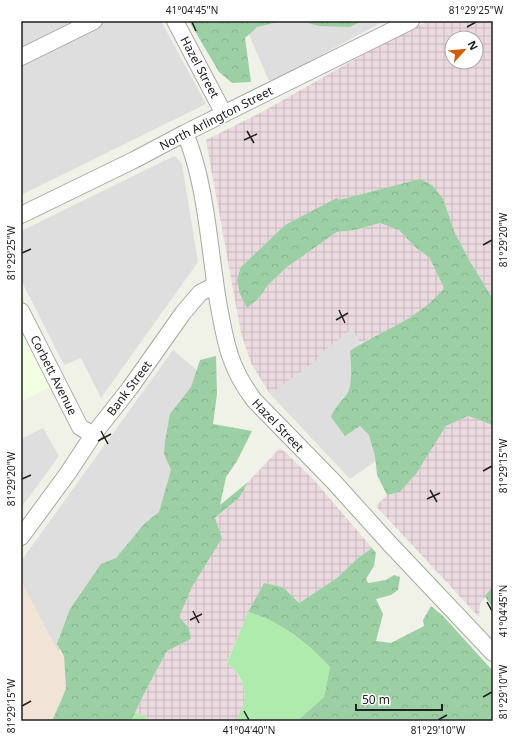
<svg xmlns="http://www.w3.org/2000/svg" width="514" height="742" font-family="'Noto Sans',sans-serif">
<defs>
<pattern id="industrial-grid" width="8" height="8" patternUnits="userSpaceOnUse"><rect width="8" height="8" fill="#ead9df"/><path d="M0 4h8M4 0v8" fill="none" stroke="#c8babf"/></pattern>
<pattern id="forest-crowns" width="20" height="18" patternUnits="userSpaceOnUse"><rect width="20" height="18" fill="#9cd0a4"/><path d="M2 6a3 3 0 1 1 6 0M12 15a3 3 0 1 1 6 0" fill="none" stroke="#86b28d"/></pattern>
</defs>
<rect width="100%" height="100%" fill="#f0f1e7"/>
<!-- residential -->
<path fill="#dfdede" d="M 21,21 L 161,21 L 206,104 L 21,195 Z
M 243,21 L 384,21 L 288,73 L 269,81 Z
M 175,156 L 182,164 L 198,262 L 101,398 L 81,358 L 64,365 L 21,280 L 21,231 L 172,157 Z
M 352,329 L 378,378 L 417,432 L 350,479 L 270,394 L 316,361 L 320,354 Z
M 173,350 L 210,381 L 160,547 L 90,600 L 58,652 L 21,581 L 21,561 Z
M 43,428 L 59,456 L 21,508 L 21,439 Z"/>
<!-- commercial -->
<path fill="#f1e4d7" d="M 21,581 L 58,652 L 64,656 L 66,689 L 52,721 L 21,721 Z"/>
<!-- industrial -->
<path fill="url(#industrial-grid)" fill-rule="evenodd" d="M 428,21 L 493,21 L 493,299 L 469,260 L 455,233 L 443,199 L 285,225 L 241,267 L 247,308 L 258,299 L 268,285 L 287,267 L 337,232 L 355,230 L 380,223 L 399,230 L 416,248 L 429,257 L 444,288 L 436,298 L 418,313 L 398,325 L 365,341 L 360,343 L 352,329 L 320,354 L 316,361 L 270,394 L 251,363 L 241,333 L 206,140 L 262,112 L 368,52 ZM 452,38 L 476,38 L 476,62 L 452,62 Z
M 468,416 L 490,424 L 493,428 L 493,586 L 480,604 L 479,617 L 376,506 L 387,495 L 400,492 L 416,474 L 446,426 Z
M 280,448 L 286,453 L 314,480 L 372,548 L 358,558 L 337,578 L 299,603 L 283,587 L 264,583 L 248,612 L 227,662 L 234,669 L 244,686 L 244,702 L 240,714 L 235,721 L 153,721 L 135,712 L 167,651 L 191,639 L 189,628 L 178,617 L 192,587 L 215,519 L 239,498 L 248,482 Z"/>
<!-- education -->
<path fill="#f2ffe2" d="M 21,319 L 54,385 L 21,402 Z"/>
<!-- grass -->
<path fill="#b0ebae" d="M 248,612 C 280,621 306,643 330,667 L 324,697 L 297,721 L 235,721 C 250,699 247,679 227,663 Z
M 135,712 L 153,721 L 131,721 Z"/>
<!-- forest -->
<path fill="url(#forest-crowns)" d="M 189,21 L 282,21 L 257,27 L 245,38 L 251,82 L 232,83 L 219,72 Z
M 301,21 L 362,21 L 350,27 L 319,26 Z
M 420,179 L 432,185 L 443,199 L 455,233 L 469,260 L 493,299 L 493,428 L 490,424 L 468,416 L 446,426 L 416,474 L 400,492 L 387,495 L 377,475 L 375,456 L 369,435 L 360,426 L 345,436 L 331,417 C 334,408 341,402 347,394 C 353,385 351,362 350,351 C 383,329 417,321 444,288 L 429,257 L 416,248 L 399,230 L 380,223 L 355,230 L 337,232 L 287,267 L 268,285 L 258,299 L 247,308 L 240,294 L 237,280 L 241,267 L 285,225 L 337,198 L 339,200 Z
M 216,356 L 217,394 L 213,424 L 252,431 L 237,461 L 226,477 L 220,505 L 248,482 L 239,498 L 215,518 L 222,538 L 192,587 L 179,617 L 189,628 L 191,639 L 167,651 L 144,694 L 131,721 L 52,721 L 66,689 L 64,656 L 57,644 L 70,609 L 101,564 L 116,558 L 145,523 L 159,512 L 171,470 L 164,454 L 165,441 L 170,414 L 191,387 L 200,360 Z
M 372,548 L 376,553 L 374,566 L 366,579 L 368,583 L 386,580 L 394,575 L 400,577 L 398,590 L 391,595 L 376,599 L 383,614 L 376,641 L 391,643 L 424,626 L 423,620 L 431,606 L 443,616 L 493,671 L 493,721 L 297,721 L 324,697 L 330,667 C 307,643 280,621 248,612 L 264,583 L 283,587 L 299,603 L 337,578 L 358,558 Z
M 493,586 L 493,609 L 485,596 Z"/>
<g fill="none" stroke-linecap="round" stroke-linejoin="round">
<!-- minor casing -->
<g stroke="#a8a8a8" stroke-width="18">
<path id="minor" d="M 175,21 L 224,114
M 21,57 L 94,21
M 185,133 C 207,185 209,251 219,307 C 226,345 230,368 254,400 L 334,482 L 389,543 L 493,653
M 21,215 L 134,160 L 185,133 L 411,21
M 21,311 L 80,427 L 93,435
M 21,537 L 68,473 L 93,435 L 130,388 L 183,313 L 200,293 L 215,285"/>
</g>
<!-- minor -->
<use href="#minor" stroke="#fff" stroke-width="16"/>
</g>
<!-- ticks -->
<path fill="none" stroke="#212121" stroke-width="1.5" d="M 192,22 L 196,31M 467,27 L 476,22M 247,131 L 254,143M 244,140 L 257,134M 483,245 L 492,240M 22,253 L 31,249M 339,310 L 345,323M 336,320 L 348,313M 101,431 L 108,444M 98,441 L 111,434M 483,471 L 492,466M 22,479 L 31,475M 430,490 L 437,502M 427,499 L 440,493M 487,602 L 492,611M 193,611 L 199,623M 190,620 L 202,614M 483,697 L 492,692M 22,706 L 31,701M 244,711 L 249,720M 438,720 L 447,715"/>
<g text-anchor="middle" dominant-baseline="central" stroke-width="3" stroke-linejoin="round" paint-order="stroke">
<!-- street labels -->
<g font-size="12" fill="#212121" stroke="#fff">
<text transform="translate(200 67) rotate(62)">Hazel Street</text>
<text transform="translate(216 118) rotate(-27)">North Arlington Street</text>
<text transform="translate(54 375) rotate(63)">Corbett Avenue</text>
<text transform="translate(129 388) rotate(-53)">Bank Street</text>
<text transform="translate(278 425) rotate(46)">Hazel Street</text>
</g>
</g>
<!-- border -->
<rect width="514" height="742" fill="none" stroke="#ffffff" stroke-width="44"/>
<!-- north arrow -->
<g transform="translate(464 50) rotate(63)"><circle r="19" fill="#ffffff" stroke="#a6a6a6"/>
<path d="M0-3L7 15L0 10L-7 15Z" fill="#d15e00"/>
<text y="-6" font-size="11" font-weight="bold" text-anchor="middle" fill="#212121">N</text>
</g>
<!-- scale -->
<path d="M356 704v6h86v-6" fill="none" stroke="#212121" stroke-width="2"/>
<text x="362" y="704" font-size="12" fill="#212121" stroke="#ffffff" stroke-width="3" paint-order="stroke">50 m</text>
<rect x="22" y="22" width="470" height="698" fill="none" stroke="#212121" stroke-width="1.5"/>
<g font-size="10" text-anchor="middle" fill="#212121">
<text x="192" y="14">41°04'45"N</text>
<text x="476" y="14">81°29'25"W</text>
<text transform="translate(503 240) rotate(-90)" y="4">81°29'20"W</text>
<text transform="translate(11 253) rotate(-90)" y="4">81°29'25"W</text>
<text transform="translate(503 466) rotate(-90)" y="4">81°29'15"W</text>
<text transform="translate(11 479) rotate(-90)" y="4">81°29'20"W</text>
<text transform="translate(503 611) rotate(-90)" y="4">41°04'45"N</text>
<text transform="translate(503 692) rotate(-90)" y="4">81°29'10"W</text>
<text transform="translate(11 706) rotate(-90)" y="4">81°29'15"W</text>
<text x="249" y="734">41°04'40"N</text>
<text x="438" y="734">81°29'10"W</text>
</g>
</svg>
